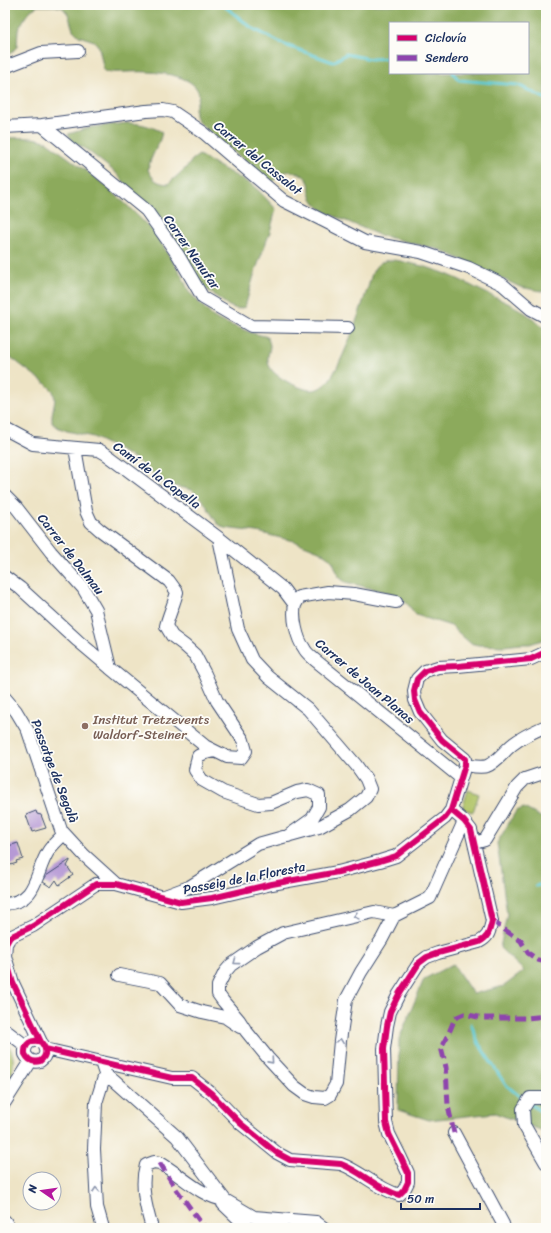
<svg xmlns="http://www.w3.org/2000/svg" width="551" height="1233" font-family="Sriracha,sans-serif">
<rect width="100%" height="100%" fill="#fdfcf7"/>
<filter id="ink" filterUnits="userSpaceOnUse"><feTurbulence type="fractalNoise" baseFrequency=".025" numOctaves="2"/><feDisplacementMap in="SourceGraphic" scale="8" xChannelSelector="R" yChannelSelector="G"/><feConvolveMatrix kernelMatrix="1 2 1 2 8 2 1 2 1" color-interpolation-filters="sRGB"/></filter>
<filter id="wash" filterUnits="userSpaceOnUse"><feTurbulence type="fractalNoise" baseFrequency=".012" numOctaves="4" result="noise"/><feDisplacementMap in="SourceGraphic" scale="16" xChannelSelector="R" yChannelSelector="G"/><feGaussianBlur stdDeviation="0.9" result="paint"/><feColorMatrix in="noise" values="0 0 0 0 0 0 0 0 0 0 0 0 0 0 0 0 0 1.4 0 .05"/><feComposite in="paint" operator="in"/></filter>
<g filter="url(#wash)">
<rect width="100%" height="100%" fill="#eee4c6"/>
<!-- green -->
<path fill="#b1c468" stroke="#667a63" d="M 468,790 L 479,794 L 473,812 L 462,809 Z
M 5,1041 C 18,1054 14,1074 5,1089 Z"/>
<!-- forest -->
<path fill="#8caa5c" stroke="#546c5d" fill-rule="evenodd" d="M 5,5 L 546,5 L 546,292 L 520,287 L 441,250 L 379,235 L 325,212 C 318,207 312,201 310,193 C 309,190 310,186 309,183 C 305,173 291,169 282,173 C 279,175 276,179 273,182 L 261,174 L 199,123 C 197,120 195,117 195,115 C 193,106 201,99 198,91 C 189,72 146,71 128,72 C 120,72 112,73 104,71 L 99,47 L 94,41 L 79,36 L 73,30 L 68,14 L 63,8 L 55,6 L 38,6 L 31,10 L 26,16 L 18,30 L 17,47 L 11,53 L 5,56 ZM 390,23 L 528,23 L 528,73 L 390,73 Z
M 127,123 C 140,123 151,126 162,132 C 160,145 150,156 148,170 C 154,180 156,183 168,184 L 187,167 L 192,160 L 199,155 L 252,185 L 259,191 L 276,209 L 270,232 L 255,272 L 245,307 L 237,309 L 229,306 L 202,286 L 192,272 L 187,256 L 161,221 L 143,203 L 115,172 L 87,150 L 73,142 L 68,134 L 92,127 Z
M 5,138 C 19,138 34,136 47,142 L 104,184 L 129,207 L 154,232 L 182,276 L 189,292 L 212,316 L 218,320 L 252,333 L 268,337 C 268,340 270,343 270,346 C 270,351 267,355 268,361 C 269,374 290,384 302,388 C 310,391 317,391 324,385 C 340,374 360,310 367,290 C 371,280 371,267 382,262 C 391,258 400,261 409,263 C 417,265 425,266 432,269 C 453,275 471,286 490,295 C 503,301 516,306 528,315 C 534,319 540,325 546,330 L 546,639 L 530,644 L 521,644 L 504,646 L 478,645 L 470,643 L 451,626 L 416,615 L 405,601 L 398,596 L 390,593 L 345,582 L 339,577 L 333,562 L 327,556 L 319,551 L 294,541 L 285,539 L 257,532 L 224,528 L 217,523 L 204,502 L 192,490 L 184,488 L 167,485 L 160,481 L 148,469 L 134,458 L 93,437 L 67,431 L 59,428 L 52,423 L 52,415 L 55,399 L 53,391 L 46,384 L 5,353 Z
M 524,808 L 546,820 L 546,1132 L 495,1113 L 429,1120 L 398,1110 L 399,1039 L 424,979 L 453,964 L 473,994 L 504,986 L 524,971 L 500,948 L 507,914 L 497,843 L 516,811 Z"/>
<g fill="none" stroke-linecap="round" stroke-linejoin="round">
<!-- stream -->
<path stroke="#5ac7d0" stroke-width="3" d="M 223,5 L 252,28 L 285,45 L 333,62 L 346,54 L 371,59 L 390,58
M 453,73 L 459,80 L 518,85 L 546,99
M 536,886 L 546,883
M 471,1024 L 479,1044 L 505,1084 L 525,1101
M 530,1104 L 546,1115"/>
</g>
<g id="blocks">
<!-- building -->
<path fill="#b699d5" d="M 36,811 L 37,814 L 41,815 L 46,828 L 32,832 L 26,815 Z
M 18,843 L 23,859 L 16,861 L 17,863 L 7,866 L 5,861 L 5,847 Z
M 70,860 L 70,861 L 67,866 L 73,875 L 59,885 L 56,880 L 51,887 L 43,882 L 46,876 Z"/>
</g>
</g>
<g filter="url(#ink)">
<use href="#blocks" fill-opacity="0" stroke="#3b4a6e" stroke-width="1"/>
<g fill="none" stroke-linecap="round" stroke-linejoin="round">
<!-- minor casing -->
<g stroke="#3b4a6e" stroke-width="14">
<path id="minor" d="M 5,67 L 41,53 L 78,51
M 42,125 L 146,210 L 178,255 L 203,298 L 251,326 L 348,328
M 5,127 L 42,125 L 146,111 L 163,110 L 173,112 L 204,133 L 245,168 L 284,201 L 326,222 L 365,242 L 421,252 L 469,268 L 502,284 L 531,309 L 546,317
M 5,429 L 33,444 L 99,450 L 106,454 L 219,538 L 283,589 L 295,605
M 75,448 L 86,511 L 91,522 L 100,530 L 169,581 L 177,592 C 174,604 169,614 166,626 L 172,636 L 184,645 L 195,655 L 205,674 L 217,701 L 243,740 L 246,751 L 241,758 L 227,757 L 215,751 L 205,753 L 198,756 L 195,770 L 202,780 L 223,792 L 258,804 L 271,803 L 297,792 L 308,790 L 319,795 L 319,807 L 312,819 L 288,836
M 5,496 L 16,507 L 51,552 L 83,588 L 96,610 L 110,668 L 205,746 L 215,751
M 5,577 L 20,588 L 78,641 L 110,668
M 396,602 L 354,594 L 328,592 L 299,597 C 298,600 296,603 295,605 C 292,617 297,639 304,648 C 306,653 311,656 315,660 L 461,778
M 5,698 L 16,711 L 28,731 L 61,830 L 84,855 L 116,884
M 465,765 C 472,766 480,768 487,766 C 497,762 505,750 513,744 C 523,736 535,731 546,726
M 474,843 L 485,840 L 517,787 L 525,779 L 546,772
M 162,897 L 189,887 L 258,844 L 319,827 L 350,810 L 366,797 L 370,789 L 366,779 L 356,765 L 308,709 L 268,677 L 252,660 L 238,629 L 219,538
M 5,904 C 39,901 34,873 49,850 C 53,844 59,839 64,834
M 394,916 L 382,939 L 361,972 L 346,1000 L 340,1041 L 336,1084 L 330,1095 L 325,1098 L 314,1097 L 305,1094 L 294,1086 L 268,1058 L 246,1031 L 239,1020 L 223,1001 L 218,994 L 218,986 L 225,972 L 231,965 L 257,947 L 283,933 L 374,912 L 394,916 L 430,898 L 464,821
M 119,975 L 160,983 L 180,1005 L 202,1012 L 225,1017 L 240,1027
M 5,1030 L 26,1046
M 41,1042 C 32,1038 24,1044 25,1054 C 28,1060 33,1063 40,1061 C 47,1056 47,1049 41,1042 L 13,983 L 5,956 L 6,944 L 10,937 L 33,926 L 96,884 L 116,884 L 181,902 L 212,898 L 272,884 L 338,872 L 380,861 L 396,856 L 445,818 L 451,810 L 465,765 L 465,759 L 442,740 L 420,712 L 415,700 L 414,691 L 417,679 L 425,671 L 438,667 L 458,666 L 531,659 L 546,652
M 45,1049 L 172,1078 L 192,1078 L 211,1093 L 240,1123 L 277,1153 L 290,1160 L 341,1164 C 362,1172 376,1188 399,1195 L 404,1190 L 408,1182 L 408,1173 L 401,1158 L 389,1134 L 386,1122 L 384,1049 L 387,1026 L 390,1012 L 399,994 L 419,963 L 427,957 L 438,953 L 479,942 C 489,937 489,932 492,921 L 471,830 L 464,821 L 451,810
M 101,1062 L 105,1074 L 114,1081 L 177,1137 L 225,1200 L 254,1217 L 316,1222 L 324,1228
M 546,1098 L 530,1098 L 523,1109 L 524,1125 L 546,1163
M 5,1102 L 31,1061
M 454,1133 L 503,1224 L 504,1228
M 223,1204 L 248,1228
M 5,1221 L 9,1228
M 103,1228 L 97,1207 L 94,1149 L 96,1103 L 105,1074
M 152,1228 C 146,1208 140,1185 146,1165 L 154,1162 L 160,1163 C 180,1174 201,1197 225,1200"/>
</g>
<!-- minor -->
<use href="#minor" stroke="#fff" stroke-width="12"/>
<!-- quiet -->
<path stroke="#8e44ad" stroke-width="5" stroke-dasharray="10 5" stroke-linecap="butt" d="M 492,921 L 521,941 L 528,953 L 538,960 L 546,962
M 454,1133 L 448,1106 L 446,1067 L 441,1047 L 448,1035 L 455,1018 L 464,1014 L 483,1018 L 527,1018 L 546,1016
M 160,1163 L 176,1189 L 205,1228"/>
<!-- cycleway casing -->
<g stroke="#fdfcf7" stroke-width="8">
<path id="cycleway" d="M 41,1042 C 32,1038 24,1044 25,1054 C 28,1060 33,1063 40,1061 C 47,1056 47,1049 41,1042 L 13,983 L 5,956 L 6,944 L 10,937 L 33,926 L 96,884 L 116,884 L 181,902 L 212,898 L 272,884 L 338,872 L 380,861 L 396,856 L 445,818 L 451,810 L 465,765 L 465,759 L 442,740 L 420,712 L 415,700 L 414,691 L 417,679 L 425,671 L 438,667 L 458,666 L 531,659 L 546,652
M 45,1049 L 172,1078 L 192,1078 L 211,1093 L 240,1123 L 277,1153 L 290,1160 L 341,1164 C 362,1172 376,1188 399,1195 L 404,1190 L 408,1182 L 408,1173 L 401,1158 L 389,1134 L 386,1122 L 384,1049 L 387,1026 L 390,1012 L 399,994 L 419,963 L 427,957 L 438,953 L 479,942 C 489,937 489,932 492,921 L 471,830 L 464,821 L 451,810"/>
</g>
<!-- cycleway -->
<use href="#cycleway" stroke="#d6006c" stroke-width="6"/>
</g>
<!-- one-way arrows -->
<defs><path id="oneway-chevron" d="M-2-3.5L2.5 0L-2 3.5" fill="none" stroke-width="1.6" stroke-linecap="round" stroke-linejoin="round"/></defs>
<g stroke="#8d97ae">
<use href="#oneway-chevron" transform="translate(356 916) rotate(165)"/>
<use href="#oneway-chevron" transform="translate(236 962) rotate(143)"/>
<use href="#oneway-chevron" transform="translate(340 1041) rotate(-82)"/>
<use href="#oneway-chevron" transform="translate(271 1061) rotate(48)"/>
<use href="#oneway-chevron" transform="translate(96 1190) rotate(-94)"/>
</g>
</g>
<!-- markers -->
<circle fill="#8d6e63" stroke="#fdfcf7" stroke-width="1.5" cx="85" cy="726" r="4"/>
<g text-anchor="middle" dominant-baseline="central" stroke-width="3.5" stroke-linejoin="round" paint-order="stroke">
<!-- street labels -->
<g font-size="13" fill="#1b2f5e" stroke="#fdfcf7">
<text transform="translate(258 158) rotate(39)">Carrer del Cassalot</text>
<text transform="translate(192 252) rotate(55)">Carrer Nenufar</text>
<text transform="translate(157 475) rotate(36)">Camí de la Capella</text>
<text transform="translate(71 554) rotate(52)">Carrer de Dalmau</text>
<text transform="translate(365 681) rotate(40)">Carrer de Joan Planas</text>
<text transform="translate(55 771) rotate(69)">Passatge de Segalà</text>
<text transform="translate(244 878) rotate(-11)">Passeig de la Floresta</text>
</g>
<!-- education labels -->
<g font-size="13" fill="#785e54" stroke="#fdfcf7" text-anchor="start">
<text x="93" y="719">Institut Tretzevents<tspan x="93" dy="15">Waldorf-Steiner</tspan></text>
</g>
</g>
<!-- margin -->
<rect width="551" height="1233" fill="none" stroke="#fdfcf7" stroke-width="20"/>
<!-- legend -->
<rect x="389" y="22" width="140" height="52" fill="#fdfcf7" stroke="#a3aaba"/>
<rect x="397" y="35" width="20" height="6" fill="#d6006c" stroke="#a3aaba"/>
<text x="425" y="42" font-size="12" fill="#1b2f5e">Ciclovía</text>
<rect x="397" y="55" width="20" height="6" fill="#8e44ad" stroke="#a3aaba"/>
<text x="425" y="62" font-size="12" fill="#1b2f5e">Sendero</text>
<!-- north arrow -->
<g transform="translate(42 1191) rotate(283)"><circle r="19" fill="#fdfcf7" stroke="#a3aaba"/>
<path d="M0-3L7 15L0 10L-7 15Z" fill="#b5179e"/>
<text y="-6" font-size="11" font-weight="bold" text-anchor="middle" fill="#1b2f5e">N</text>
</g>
<!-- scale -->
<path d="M401 1203v6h79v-6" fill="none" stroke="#1b2f5e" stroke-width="2"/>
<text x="407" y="1203" font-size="12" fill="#1b2f5e" stroke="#fdfcf7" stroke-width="3" paint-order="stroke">50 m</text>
</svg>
